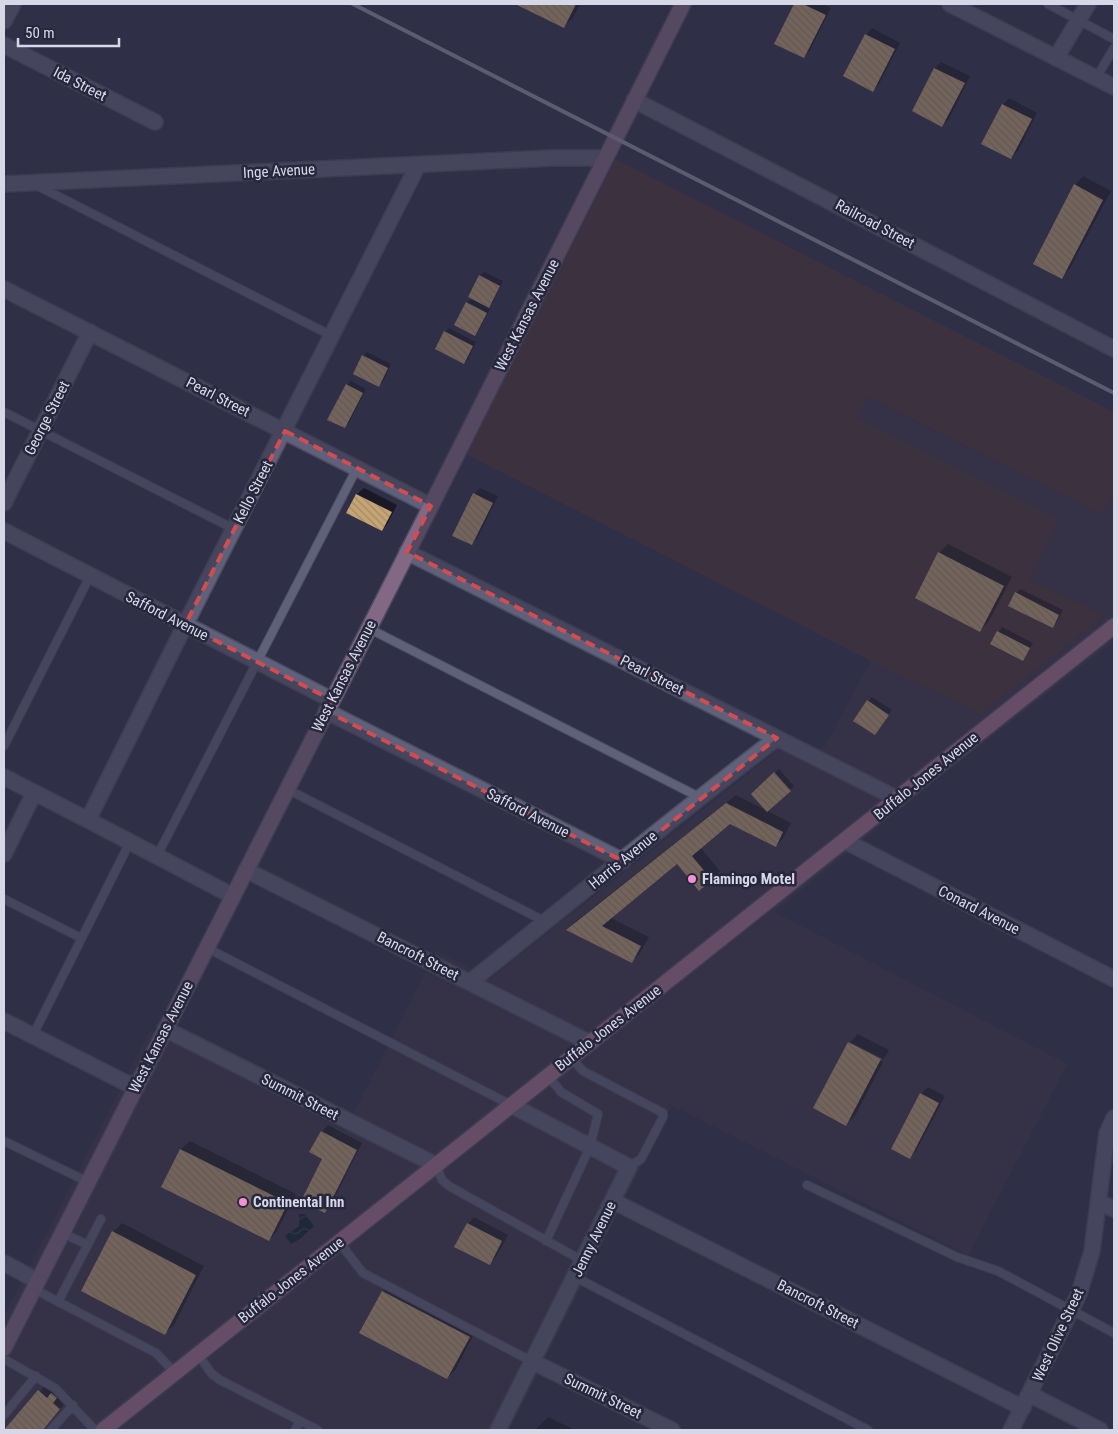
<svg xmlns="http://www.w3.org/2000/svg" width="1118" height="1434" font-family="'Roboto Condensed',sans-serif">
<defs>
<pattern id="water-waves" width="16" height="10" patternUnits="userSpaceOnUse" patternTransform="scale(1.25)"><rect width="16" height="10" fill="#0a2325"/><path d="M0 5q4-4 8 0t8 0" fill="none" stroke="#2d4245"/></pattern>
<pattern id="building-back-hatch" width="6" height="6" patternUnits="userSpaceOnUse" patternTransform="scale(1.25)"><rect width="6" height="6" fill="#c6a473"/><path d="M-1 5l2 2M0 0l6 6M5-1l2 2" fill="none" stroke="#a48b68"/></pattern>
</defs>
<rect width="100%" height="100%" fill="#2f3047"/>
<!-- commercial -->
<path fill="#3c3748" d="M 867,397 L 1103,515 L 1114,494 L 1114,641 L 941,776 L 774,912 L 1067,1064 L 968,1255 L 672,1105 L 509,1430 L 4,1430 L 4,1317 L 150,1031 L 345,1131 L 436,951 L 490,979 L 777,751 L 824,748 L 871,661 L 980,714 L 1105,615 L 1030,579 L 1058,519 L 856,418 Z"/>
<!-- industrial -->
<path fill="#493435" d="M 616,159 L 1114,412 L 1114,494 L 1103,515 L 868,397 L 857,418 L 1059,519 L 1030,579 L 1105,615 L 980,714 L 871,661 L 466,454 Z"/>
<!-- water -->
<path fill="url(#water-waves)" d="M 299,1214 L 305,1214 L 314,1226 L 300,1239 L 291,1244 L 285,1236 L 299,1226 Z"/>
<!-- shadow -->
<path fill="#0007" d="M 518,4 L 580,4 L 573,18 L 564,26 Z
M 795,4 L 822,4 L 831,8 L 810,50 L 804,57 L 776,43 Z
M 872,28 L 900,43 L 879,84 L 873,90 L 866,35 Z
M 941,62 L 970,76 L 949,119 L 942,125 L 913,111 L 935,68 Z
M 1009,98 L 1037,113 L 1018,151 L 1011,158 L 1003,105 Z
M 1083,176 L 1111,191 L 1070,268 L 1062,277 L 1075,185 Z
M 484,272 L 503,281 L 493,302 L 487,307 L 490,309 L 478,331 L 474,335 L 467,303 L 473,298 L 480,276 Z
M 449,328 L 476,342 L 468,359 L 464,363 L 436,348 L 445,332 Z
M 367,352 L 391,364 L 383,382 L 379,386 L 363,356 Z
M 351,381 L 366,389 L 349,423 L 345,427 L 347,385 Z
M 364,488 L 397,505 L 388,523 L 382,530 L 348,513 L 357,494 Z
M 480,488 L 498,496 L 478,537 L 472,544 L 474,494 Z
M 948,544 L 1012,577 L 989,621 L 980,630 L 939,553 Z
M 1020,589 L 1063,610 L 1056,623 L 1052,627 L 1016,593 Z
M 1002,627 L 1033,643 L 1023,659 L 992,643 Z
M 872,697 L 892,710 L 878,730 L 868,701 Z
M 779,769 L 794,786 L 768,810 L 752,794 Z
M 736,795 L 791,823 L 784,837 L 776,846 L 730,822 L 700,847 L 720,871 L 711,879 L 678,862 L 611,918 L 649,937 L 640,953 L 632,962 L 568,930 L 576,921 Z
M 858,1034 L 889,1050 L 884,1059 L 850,1042 L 850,1044 L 883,1062 L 855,1116 L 846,1124 L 849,1043 Z
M 928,1087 L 945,1096 L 916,1151 L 910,1157 L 921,1094 Z
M 328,1125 L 362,1143 L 331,1205 L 325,1211 L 324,1159 L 322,1132 Z
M 190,1141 L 296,1194 L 277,1231 L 269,1240 L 162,1186 L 181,1149 Z
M 474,1217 L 508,1235 L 496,1257 L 489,1264 L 468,1224 Z
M 122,1223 L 204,1266 L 174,1325 L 165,1333 L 113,1232 Z
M 391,1283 L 477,1328 L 456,1369 L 447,1378 L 383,1291 Z
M 46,1385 L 66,1402 L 42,1430 L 6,1430 Z
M 548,1417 L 575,1430 L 535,1430 Z"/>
<!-- building -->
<path fill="url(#building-back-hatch)" d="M 515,4 L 576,4 L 564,28 Z
M 794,4 L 803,4 L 826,15 L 804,58 L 774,44 Z
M 865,34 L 895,49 L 873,92 L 843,76 Z
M 934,68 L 965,83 L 942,127 L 912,111 Z
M 1002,104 L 1032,119 L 1011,159 L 981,144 Z
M 1074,184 L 1103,200 L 1062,279 L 1033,264 Z
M 479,275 L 500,286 L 489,308 L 468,297 Z
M 466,302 L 487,313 L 475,336 L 454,325 Z
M 444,331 L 473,346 L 464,364 L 435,349 Z
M 362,355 L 388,368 L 379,387 L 353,374 Z
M 346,384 L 363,393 L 345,428 L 327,420 Z
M 473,493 L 493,503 L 472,545 L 452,536 Z
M 356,494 L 392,512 L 382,531 L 346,513 Z
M 938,552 L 1004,586 L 980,632 L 915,598 Z
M 1015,592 L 1059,615 L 1053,628 L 1008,606 Z
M 997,631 L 1030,648 L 1023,661 L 990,644 Z
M 867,700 L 889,715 L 875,735 L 853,721 Z
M 774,772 L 791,791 L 767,812 L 751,794 Z
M 726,803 L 783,832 L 776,847 L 730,824 L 692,856 L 712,880 L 699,891 L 677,864 L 602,926 L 641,946 L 632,963 L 566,930 Z
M 848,1042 L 881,1059 L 846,1126 L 813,1108 Z
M 920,1093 L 939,1103 L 910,1159 L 891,1149 Z
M 321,1131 L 357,1150 L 325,1213 L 301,1201 L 322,1159 L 309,1152 Z
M 180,1149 L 288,1203 L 269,1241 L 161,1187 Z
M 467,1223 L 502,1241 L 490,1265 L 454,1247 Z
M 112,1231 L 196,1275 L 165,1335 L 81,1291 Z
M 382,1291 L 470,1337 L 447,1379 L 359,1333 Z
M 38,1390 L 47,1398 L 51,1393 L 57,1398 L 53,1403 L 60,1409 L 43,1430 L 4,1430 Z"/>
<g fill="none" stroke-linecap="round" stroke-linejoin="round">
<!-- lane casing -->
<g stroke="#4d4d61" stroke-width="10">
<path id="lane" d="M 1048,4 L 1114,39
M 1096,78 L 1114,48
M 38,186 L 332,336
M 4,412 L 234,529
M 368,628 L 699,797
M 4,746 L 90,576
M 287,789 L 546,922
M 157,856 L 357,468
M 4,899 L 81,938
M 207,948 L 511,1105
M 33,1035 L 130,842
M 571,1058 L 583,1071 L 663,1113 L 663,1117 L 641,1159 L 629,1167
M 4,1141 L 88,1182
M 436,1165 L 442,1180 L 449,1186 L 583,1261
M 807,1185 L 957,1257 L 998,1271 L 1114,1333
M 62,1233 L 88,1245
M 546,1241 L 590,1147 L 598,1114 L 561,1092 L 548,1076
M 339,1242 L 363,1273 L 533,1362
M 575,1277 L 868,1430
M 34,1289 L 156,1353 L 175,1373
M 58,1302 L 101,1219
M 198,1354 L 211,1373 L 220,1380 L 318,1430
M 4,1359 L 55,1388 L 95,1430
M 4,1415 L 36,1376
M 51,1430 L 73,1405
M 295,1430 L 300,1421"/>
</g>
<!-- street casing -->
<g stroke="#4d4d61" stroke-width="18">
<path id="street" d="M 950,4 L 1114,87
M 4,21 L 13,4
M 4,45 L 155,122
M 1056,58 L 1088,4
M 634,100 L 1114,349
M 4,184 L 553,158 L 605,158
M 4,289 L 431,506
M 4,503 L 90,332
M 4,531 L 332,700
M 407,552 L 898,799
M 326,711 L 623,861
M 4,777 L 88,820 L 233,896
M 88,820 L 185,625 L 418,165
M 845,841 L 1114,979
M 4,854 L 34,793
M 246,870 L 590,1043
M 470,982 C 572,901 673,817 777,738
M 4,1021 L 136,1088
M 165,1029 L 436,1165
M 613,1201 L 1023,1408
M 1099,1202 L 1114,1209
M 4,1263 L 38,1281
M 533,1362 L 672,1430
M 1029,1394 L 1100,1430
M 498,1430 L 629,1167 L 511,1105
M 1011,1430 L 1079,1294 L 1092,1251 L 1107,1133 L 1114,1118"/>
</g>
<!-- secondary casing -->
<g stroke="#4d4d61" stroke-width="18">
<path id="secondary" d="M 4,1348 L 431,506 L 683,4"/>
</g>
<!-- primary casing -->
<g stroke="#4d4d61" stroke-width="18">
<path id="primary" d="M 103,1430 L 1114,626"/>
</g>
<!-- lane -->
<use href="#lane" stroke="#5f607a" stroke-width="8"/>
<!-- street -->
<use href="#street" stroke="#5f607a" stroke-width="15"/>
<!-- secondary -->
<use href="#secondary" stroke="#826882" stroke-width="15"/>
<!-- primary -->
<use href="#primary" stroke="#a5718b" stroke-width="15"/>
<!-- rail -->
<path stroke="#9192a4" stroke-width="4" d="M 353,4 L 1114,393"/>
</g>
<!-- marked area -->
<path d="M0 0H1118V1434H0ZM 285,431 L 431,506 L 407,552 L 777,738 L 623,861 L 326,711 L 332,700 L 185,625 Z" fill="#2f3047" fill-opacity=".55" fill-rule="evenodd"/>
<path fill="none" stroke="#d64b4e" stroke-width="4" stroke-dasharray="10 6" stroke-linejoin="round" d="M 285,431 L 431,506 L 407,552 L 777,738 L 623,861 L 326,711 L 332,700 L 185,625 Z"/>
<!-- markers -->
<g fill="#f590d1" stroke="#26263c" stroke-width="2">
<circle cx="692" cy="879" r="5"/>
<circle cx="243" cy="1202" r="5"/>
</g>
<g text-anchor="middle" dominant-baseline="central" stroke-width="5" stroke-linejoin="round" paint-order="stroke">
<!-- street labels -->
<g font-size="15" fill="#d7d8e7" stroke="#26263c">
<text transform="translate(80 84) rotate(27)">Ida Street</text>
<text transform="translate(279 171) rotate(-3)">Inge Avenue</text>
<text transform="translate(875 224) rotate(28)">Railroad Street</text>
<text transform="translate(527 315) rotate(-63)">West Kansas Avenue</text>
<text transform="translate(218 397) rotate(27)">Pearl Street</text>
<text transform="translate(47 418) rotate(-63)">George Street</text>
<text transform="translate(253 492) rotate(-63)">Kello Street</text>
<text transform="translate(167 616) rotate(27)">Safford Avenue</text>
<text transform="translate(652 675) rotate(27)">Pearl Street</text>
<text transform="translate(344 676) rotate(-63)">West Kansas Avenue</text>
<text transform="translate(926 776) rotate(-39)">Buffalo Jones Avenue</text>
<text transform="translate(528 813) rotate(27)">Safford Avenue</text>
<text transform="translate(623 860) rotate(-39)">Harris Avenue</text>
<text transform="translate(979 910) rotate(27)">Conard Avenue</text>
<text transform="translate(418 956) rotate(27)">Bancroft Street</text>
<text transform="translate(608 1028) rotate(-38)">Buffalo Jones Avenue</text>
<text transform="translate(161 1037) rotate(-63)">West Kansas Avenue</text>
<text transform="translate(300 1097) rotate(27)">Summit Street</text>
<text transform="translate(594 1239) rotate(-64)">Jenny Avenue</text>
<text transform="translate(291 1280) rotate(-38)">Buffalo Jones Avenue</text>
<text transform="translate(818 1304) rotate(27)">Bancroft Street</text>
<text transform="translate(1058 1335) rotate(-65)">West Olive Street</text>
<text transform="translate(603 1396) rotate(26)">Summit Street</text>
</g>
<!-- poi labels -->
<g font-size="15" font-weight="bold" fill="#d7d8e7" stroke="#26263c" text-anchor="start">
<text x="702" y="879">Flamingo Motel</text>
<text x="253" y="1202">Continental Inn</text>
</g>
</g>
<!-- border -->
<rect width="1118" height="1434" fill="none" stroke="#d7d8e7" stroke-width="10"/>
<!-- scale -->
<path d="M18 38v8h101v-8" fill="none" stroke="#d7d8e7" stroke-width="2.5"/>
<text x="25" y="38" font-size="15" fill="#d7d8e7" stroke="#26263c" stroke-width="4" paint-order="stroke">50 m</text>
</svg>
